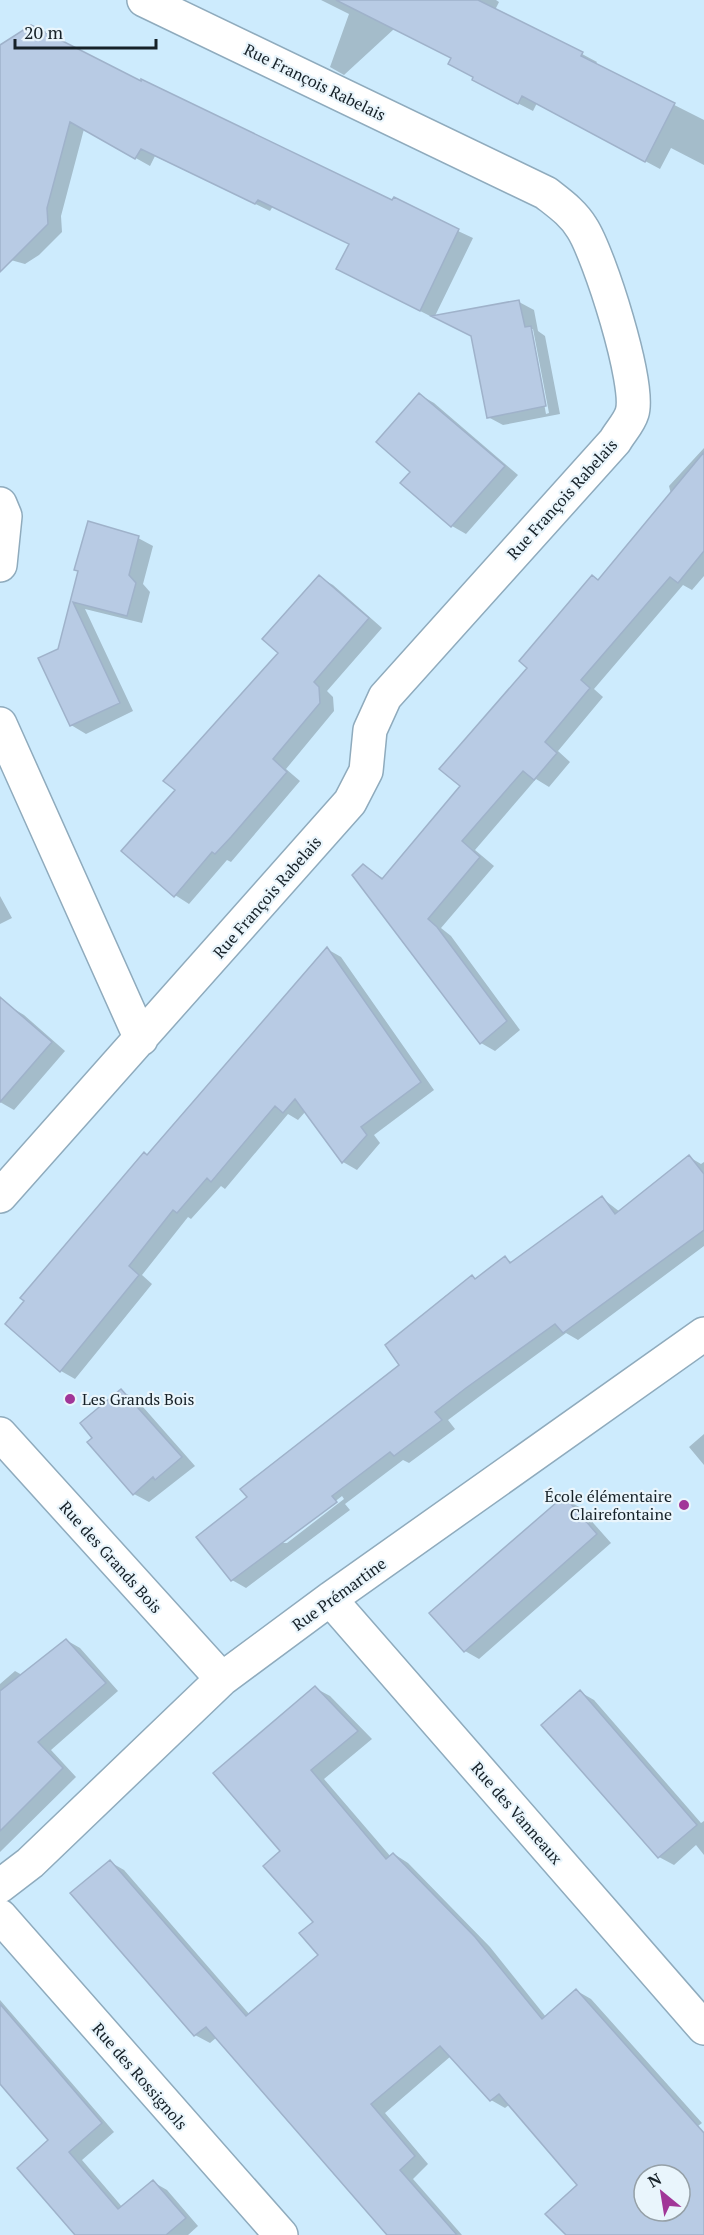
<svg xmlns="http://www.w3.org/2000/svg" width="704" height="2235" font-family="'PT Serif',serif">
<rect width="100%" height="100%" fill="#cdebfd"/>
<!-- shadow -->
<path fill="#0003" fill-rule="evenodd" d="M 321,0 L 496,0 L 499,2 L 495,10 L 582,54 L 597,62 L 595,65 L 704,120 L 704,165 L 671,148 L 660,169 L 537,103 L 533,111 L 488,88 L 452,58 L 394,29 L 344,75 L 330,67 L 349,14 Z
M 0,54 L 142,84 L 473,238 L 434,318 L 353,277 L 351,244 L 273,206 L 270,211 L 155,156 L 150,166 L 84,129 L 61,216 L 62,232 L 39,255 L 25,264 L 0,257 Z
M 519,302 L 534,310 L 538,331 L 545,336 L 560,414 L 503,425 L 488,417 L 473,337 ZM 530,329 L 533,329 L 549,413 L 546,414 Z
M 420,395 L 434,403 L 518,475 L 466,534 L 452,526 L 403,483 L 412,472 Z
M 704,448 L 704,576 L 692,590 L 683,585 L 594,689 L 603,697 L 558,751 L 570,762 L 549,787 L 536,779 L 475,850 L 494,866 L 441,928 L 451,936 L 520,1030 L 495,1051 L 481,1043 L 364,866 L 384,879 L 462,786 L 530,668 L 671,494 L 669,486 Z
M 138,538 L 153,546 L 143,584 L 150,592 L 142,623 L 85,609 L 133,711 L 86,734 L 71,725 L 59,650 L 79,572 L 76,570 Z
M 319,577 L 333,585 L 382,628 L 327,691 L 333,697 L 334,711 L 286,769 L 300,781 L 231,862 L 227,860 L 189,904 L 175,895 L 177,790 L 280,652 Z
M 0,896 L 12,918 L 0,924 Z
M 327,949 L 341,957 L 434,1090 L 374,1135 L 380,1143 L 357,1170 L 343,1162 L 306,1111 L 298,1120 L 288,1114 L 225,1189 L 221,1186 L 191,1219 L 188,1217 L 142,1275 L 152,1284 L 75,1379 L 61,1371 L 7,1324 L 258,1027 L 260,1029 Z
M 9,1006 L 24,1015 L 65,1051 L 14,1110 L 0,1102 L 0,1017 Z
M 689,1157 L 701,1164 L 704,1162 L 704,1246 L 578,1340 L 566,1333 L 480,1396 L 448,1420 L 455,1429 L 409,1463 L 403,1460 L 345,1504 L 350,1510 L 246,1588 L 232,1580 L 199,1537 L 249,1497 L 402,1365 L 446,1299 L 444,1297 L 472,1277 L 477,1280 L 505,1258 L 513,1263 L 602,1198 L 620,1212 ZM 342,1496 L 344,1499 L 287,1543 L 282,1543 Z
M 121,1391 L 136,1399 L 195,1466 L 149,1502 L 134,1494 Z
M 704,1434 L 704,1465 L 689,1447 Z
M 564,1498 L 579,1507 L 611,1543 L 479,1659 L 465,1651 Z
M 66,1640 L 80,1648 L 118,1691 L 51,1750 L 76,1777 L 0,1852 L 0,1684 L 15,1671 L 22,1675 Z
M 315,1688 L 330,1696 L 372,1739 L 324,1779 L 391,1857 L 394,1854 L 408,1863 L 490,1947 L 546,2017 L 577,1991 L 591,1999 L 702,2123 L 694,2129 L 704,2140 L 704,2235 L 628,2235 L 510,2104 L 505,2108 L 491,2100 L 451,2056 L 385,2113 L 428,2164 L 413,2179 L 462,2235 L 388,2235 L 217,2037 L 210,2043 L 195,2035 L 72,1893 L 110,1862 L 124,1870 L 250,2015 L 320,1955 L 315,1922 L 282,1851 ZM 644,2175 L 680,2175 L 680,2211 L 644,2211 Z
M 580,1692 L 594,1700 L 701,1823 L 704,1821 L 704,1855 L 696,1845 L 674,1865 L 659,1857 Z
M 0,2000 L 114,2132 L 82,2160 L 123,2208 L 153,2182 L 167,2190 L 198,2226 L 188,2235 L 77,2235 L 50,2140 L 0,2082 Z"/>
<!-- building -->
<path fill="#b8cbe4" stroke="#9fb2ca" stroke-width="1.5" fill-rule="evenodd" d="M 336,0 L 478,0 L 583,52 L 581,56 L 675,103 L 645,162 L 522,96 L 518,104 L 472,80 L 473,77 L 448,64 L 451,58 Z
M 31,25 L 141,81 L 141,79 L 392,200 L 394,197 L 459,229 L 420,311 L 336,269 L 349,244 L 258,200 L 255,204 L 141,149 L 135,159 L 70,122 L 47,208 L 48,224 L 0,272 L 0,45 Z
M 519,300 L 525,327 L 531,326 L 546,406 L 487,418 L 471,336 L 431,316 Z
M 419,393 L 505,466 L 451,527 L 400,483 L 410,472 L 376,442 Z
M 704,452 L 704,551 L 678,583 L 670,577 L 581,680 L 590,688 L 545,742 L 557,753 L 534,780 L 523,771 L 462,841 L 480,857 L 428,919 L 437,927 L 507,1021 L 480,1044 L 352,875 L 363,864 L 382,879 L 460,786 L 439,769 L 527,668 L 519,661 L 592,575 L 598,580 Z
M 88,521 L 139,536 L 129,575 L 136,583 L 127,616 L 73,602 L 120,703 L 70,726 L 38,658 L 58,649 L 78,571 L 74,570 Z
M 319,575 L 369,618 L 314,682 L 319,687 L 320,703 L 273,759 L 287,772 L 231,837 L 215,854 L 212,852 L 174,897 L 121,851 L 175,790 L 163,781 L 278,653 L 262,639 Z
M 327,947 L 421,1082 L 361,1127 L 367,1135 L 342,1163 L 295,1099 L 283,1113 L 275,1106 L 211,1182 L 207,1178 L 177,1213 L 173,1210 L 129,1266 L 139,1275 L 60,1372 L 5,1324 L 24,1301 L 20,1298 L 144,1152 L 147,1155 Z
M 0,997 L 52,1042 L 0,1102 Z
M 689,1155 L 704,1174 L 704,1230 L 563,1333 L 555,1324 L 466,1388 L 435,1412 L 442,1420 L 394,1456 L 390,1452 L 332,1496 L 337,1502 L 231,1581 L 196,1537 L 247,1497 L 240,1489 L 399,1365 L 385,1345 L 472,1275 L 475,1279 L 505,1256 L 510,1263 L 602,1196 L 615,1214 Z
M 121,1389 L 182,1457 L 155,1480 L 153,1477 L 133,1495 L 87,1442 L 92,1438 L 80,1423 Z
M 564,1496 L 597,1534 L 464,1652 L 429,1613 Z
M 66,1639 L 106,1683 L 38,1742 L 63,1768 L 0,1831 L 0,1691 Z
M 315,1686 L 358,1731 L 311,1770 L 386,1859 L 393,1853 L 475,1937 L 542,2019 L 576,1989 L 704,2133 L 704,2235 L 566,2235 L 545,2214 L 577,2185 L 499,2094 L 490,2101 L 440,2046 L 371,2104 L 415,2156 L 400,2170 L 457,2235 L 387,2235 L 206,2027 L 194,2036 L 70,1893 L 110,1860 L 246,2016 L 318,1955 L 299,1933 L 313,1922 L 263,1866 L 280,1851 L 213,1773 ZM 644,2175 L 680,2175 L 680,2211 L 644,2211 Z
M 580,1690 L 697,1825 L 658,1858 L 541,1725 Z
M 0,2004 L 102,2123 L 69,2152 L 118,2209 L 153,2180 L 186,2218 L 166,2235 L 75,2235 L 17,2168 L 48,2140 L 0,2084 Z"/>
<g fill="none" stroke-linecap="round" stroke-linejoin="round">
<!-- minor casing -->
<g stroke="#8fabbd" stroke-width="36">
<path id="minor" d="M 0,504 L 5,516 L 0,565
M 0,724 L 141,1039
M 0,1196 L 350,802 L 366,771 L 370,730 L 385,697 L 615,441 C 620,432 629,423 632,413 C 641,385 599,254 582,228 C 573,213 560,204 546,193 L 144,0
M 0,1434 L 222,1679
M 330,1599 L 704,2028
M 0,1886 L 30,1863 L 222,1679 L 330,1599 L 704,1334
M 0,1916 L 281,2235"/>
</g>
<!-- minor -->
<use href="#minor" stroke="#fff" stroke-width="33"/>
</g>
<!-- markers -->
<g fill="#a13698" stroke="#e9f5fc" stroke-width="2">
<circle cx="70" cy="1399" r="6"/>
<circle cx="684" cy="1505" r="6"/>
</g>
<g text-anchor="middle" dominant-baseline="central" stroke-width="4.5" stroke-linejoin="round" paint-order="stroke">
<!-- street labels -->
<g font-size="16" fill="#162128" stroke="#e9f5fc">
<text transform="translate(315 82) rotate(26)">Rue François Rabelais</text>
<text transform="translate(562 499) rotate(-48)">Rue François Rabelais</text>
<text transform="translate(267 897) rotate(-49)">Rue François Rabelais</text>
<text transform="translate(111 1557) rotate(48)">Rue des Grands Bois</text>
<text transform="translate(339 1594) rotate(-36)">Rue Prémartine</text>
<text transform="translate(517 1813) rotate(49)">Rue des Vanneaux</text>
<text transform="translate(140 2076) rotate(49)">Rue des Rossignols</text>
</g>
<!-- poi labels -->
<g font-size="16" fill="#162128" stroke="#e9f5fc" text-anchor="start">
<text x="82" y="1399">Les Grands Bois</text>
<text x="672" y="1496" text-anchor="end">École élémentaire<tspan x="672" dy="18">Clairefontaine</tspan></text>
</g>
</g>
<!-- north arrow -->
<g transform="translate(662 2193) rotate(330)"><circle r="28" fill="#e9f5fc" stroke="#95a0a7" stroke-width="1.5"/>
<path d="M0-4.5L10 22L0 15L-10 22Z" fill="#a13698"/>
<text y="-9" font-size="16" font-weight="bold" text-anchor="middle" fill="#162128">N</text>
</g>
<!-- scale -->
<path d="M15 39v9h141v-9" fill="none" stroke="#162128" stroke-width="3"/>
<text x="24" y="39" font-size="18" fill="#162128" stroke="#e9f5fc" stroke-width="4.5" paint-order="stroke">20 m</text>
</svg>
